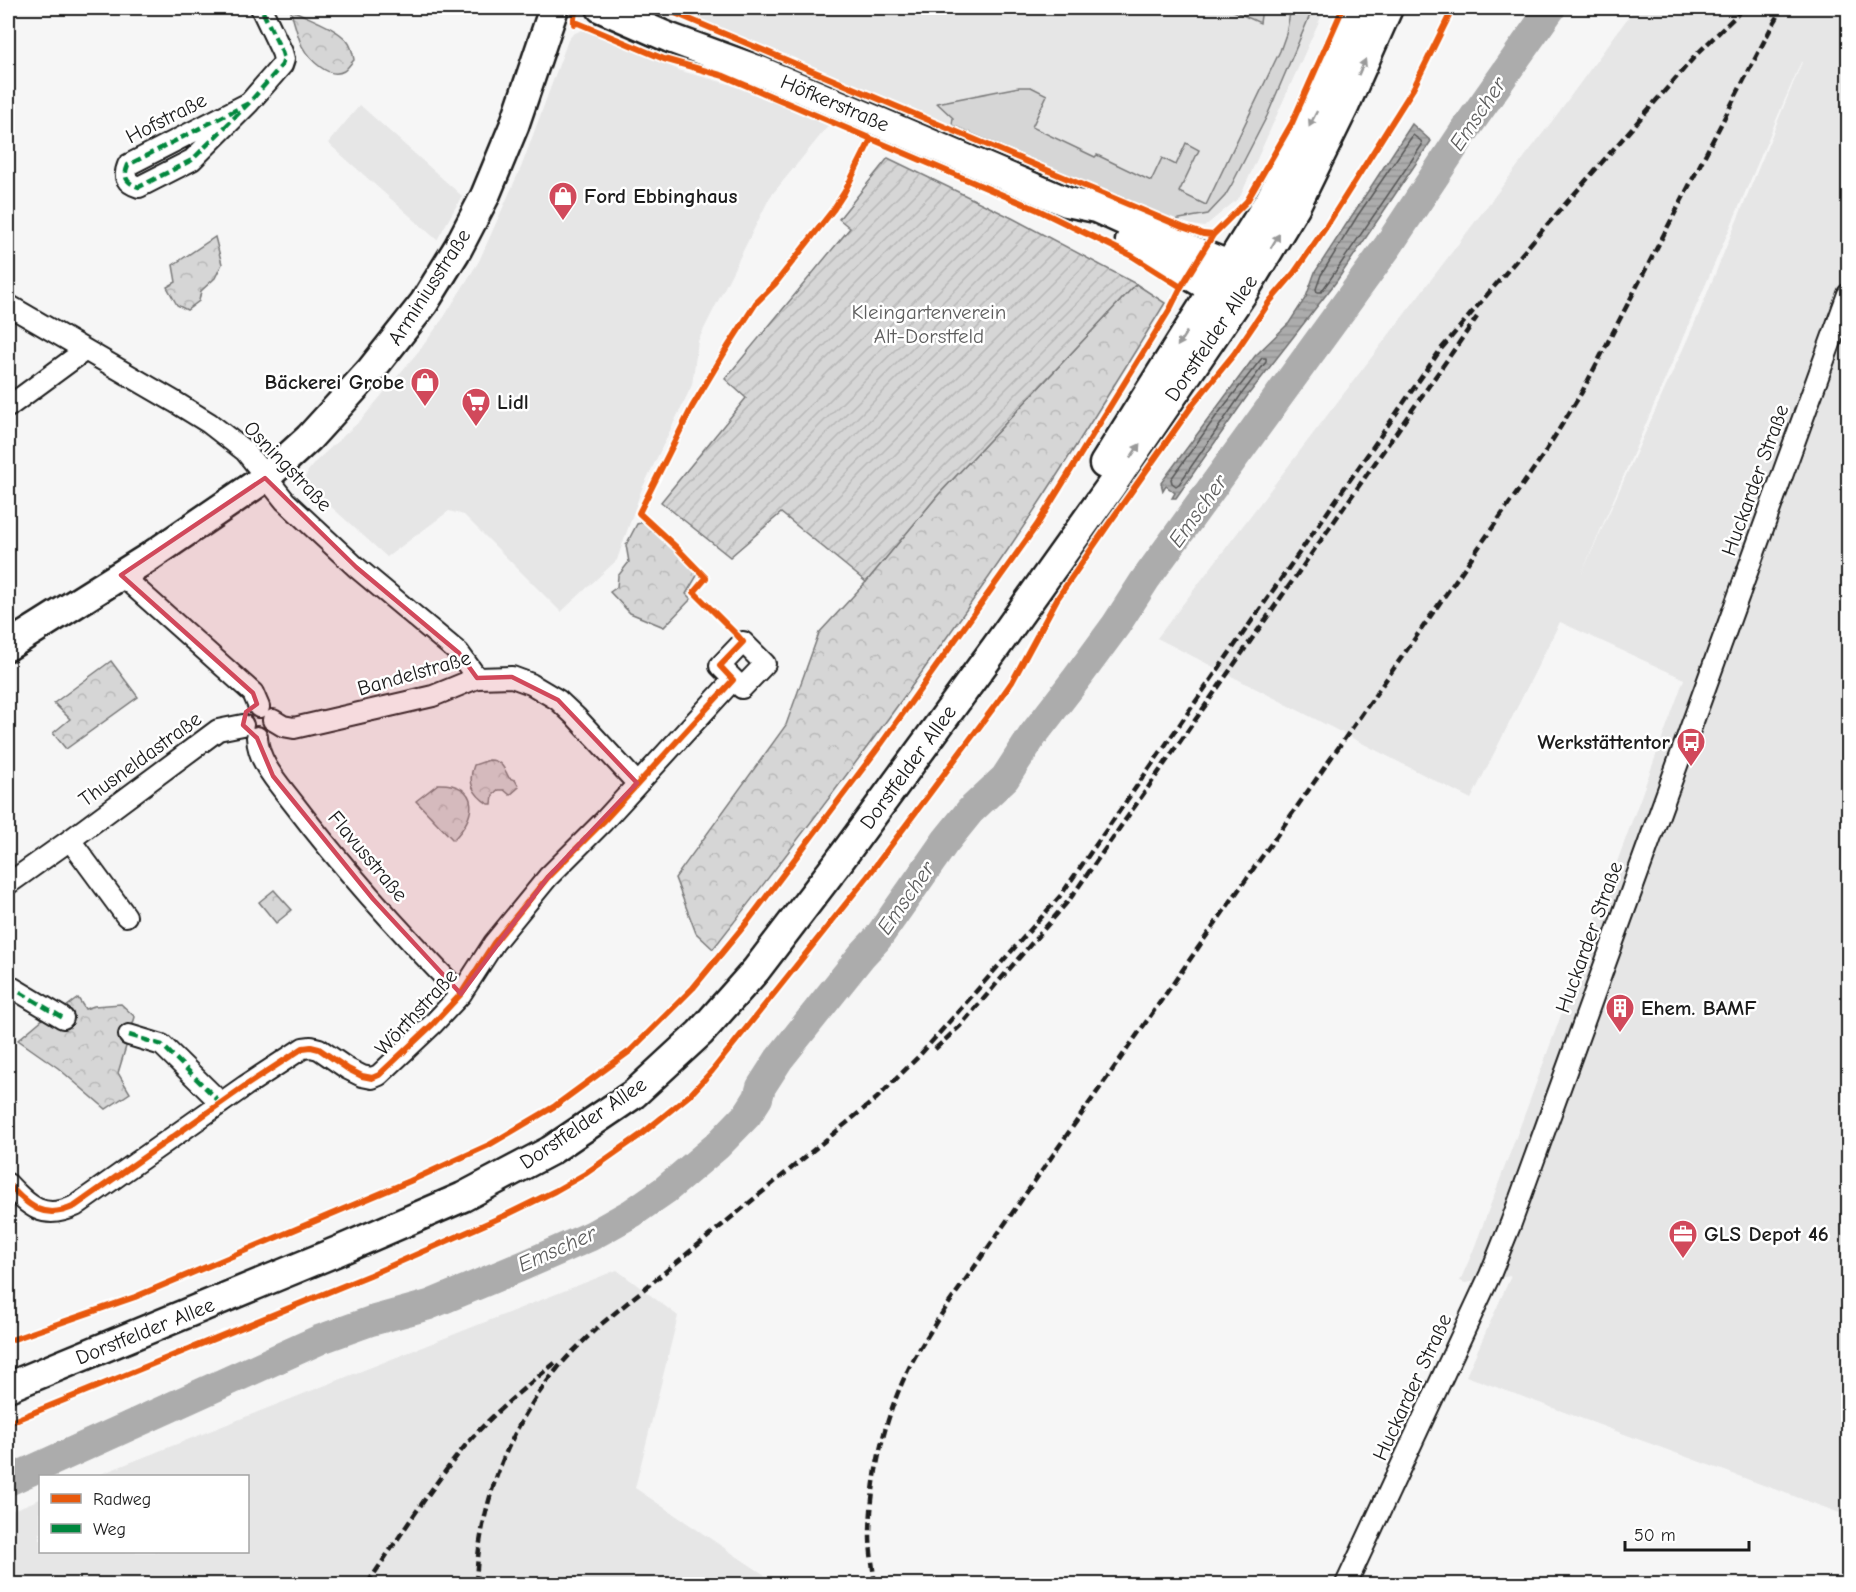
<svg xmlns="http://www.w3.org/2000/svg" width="1856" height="1592" font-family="'Comic Neue',sans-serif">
<defs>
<pattern id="forest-crowns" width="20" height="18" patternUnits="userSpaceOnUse" patternTransform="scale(1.5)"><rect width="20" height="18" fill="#d6d6d6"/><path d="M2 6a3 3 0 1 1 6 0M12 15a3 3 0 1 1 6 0" fill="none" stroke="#b7b7b7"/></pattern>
<pattern id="garden-furrows" width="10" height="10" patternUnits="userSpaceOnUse" patternTransform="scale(1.5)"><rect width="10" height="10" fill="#d6d6d6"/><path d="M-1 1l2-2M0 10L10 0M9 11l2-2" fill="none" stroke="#b7b7b7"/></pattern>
<pattern id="water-rules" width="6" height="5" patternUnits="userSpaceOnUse" patternTransform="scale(1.5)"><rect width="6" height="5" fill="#acacac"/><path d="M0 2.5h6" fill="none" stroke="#939393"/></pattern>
</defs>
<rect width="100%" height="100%" fill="#f6f6f6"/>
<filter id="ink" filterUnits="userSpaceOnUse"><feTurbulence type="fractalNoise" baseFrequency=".0167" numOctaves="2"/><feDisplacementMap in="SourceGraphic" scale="12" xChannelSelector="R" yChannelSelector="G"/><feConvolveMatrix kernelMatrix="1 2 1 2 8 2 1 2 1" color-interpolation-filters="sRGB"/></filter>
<g filter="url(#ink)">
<!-- built -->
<path fill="#e6e6e6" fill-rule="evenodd" d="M 671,8 L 1325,8 L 1240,197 L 1204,227 L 1176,222 Z
M 1635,8 L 1848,8 L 1848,1516 L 1466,1376 L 1511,1276 L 1465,1283 L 1460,1281 L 1473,1251 L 1527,1108 L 1684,679 L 1560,622 L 1471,799 L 1157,638 L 1556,116 ZM 1802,62 L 1697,318 L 1582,573 L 1801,62 Z
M 582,30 L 590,32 L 681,71 L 729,84 L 829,125 L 770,197 L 698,341 L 692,385 L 641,491 L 617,560 L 561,612 L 464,515 L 449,511 L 387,557 L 308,486 L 305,478 L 308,471 L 315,462 L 361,420 L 422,347 L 444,317 L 479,261 L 522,165 L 568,40 L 573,34 Z
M 360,105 L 462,196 L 437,240 L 328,143 Z
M 617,1270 L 678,1316 L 635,1488 L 778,1584 L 8,1584 L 8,1512 L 40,1499 L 40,1552 L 248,1552 L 248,1476 L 96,1476 Z"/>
<!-- grass -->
<path fill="#d6d6d6" stroke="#797979" stroke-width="1.5" d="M 1227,8 L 1262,8 L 1260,23 Z
M 1291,8 L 1313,8 L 1267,116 L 1231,186 L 1225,196 L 1208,214 L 1174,220 L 952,125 L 953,118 L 937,103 L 1019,87 L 1031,87 L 1047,95 L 1032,127 L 1095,157 L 1097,155 L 1151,181 L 1162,158 L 1176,165 L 1186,143 L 1199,150 L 1179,192 L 1206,205 L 1280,51 L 1286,34 Z"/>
<!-- forest -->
<path fill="url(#forest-crowns)" stroke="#797979" stroke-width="1.5" d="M 290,9 C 306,17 338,28 348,42 C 352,47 353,54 354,60 C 351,63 348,68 344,71 C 329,80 309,59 302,46 C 297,35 294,21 290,9 Z
M 215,237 L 222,264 L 215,278 L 201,291 L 199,301 L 187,310 L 177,305 L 167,287 L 176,282 L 173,265 Z
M 1136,284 L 1165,303 C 1114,386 1062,470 1007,551 C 914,687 815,819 713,949 L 696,933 L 675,878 L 786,725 L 819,633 L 866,582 L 938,495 Z
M 644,522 L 698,574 L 686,594 L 691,599 L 664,627 L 630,613 L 610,592 L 617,587 L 618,576 L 629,562 L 626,545 L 637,524 Z
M 111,661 L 138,697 L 66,749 L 53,733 L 70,719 L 54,703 Z
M 489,760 C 501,760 504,768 509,778 L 515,780 L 519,787 L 510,795 L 504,790 L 499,790 L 493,795 L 492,804 L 488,804 C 473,794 467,783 474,765 Z
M 438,784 C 481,783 477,817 453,840 L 416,801 Z
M 274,890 L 292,910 L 276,923 L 259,902 Z
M 78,998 L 85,1009 L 94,1006 L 121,1004 L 135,1017 L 118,1073 L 130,1093 L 106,1109 L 58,1068 L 18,1040 L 44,1018 L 63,1018 L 66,1007 Z"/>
<!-- garden -->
<path fill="url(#garden-furrows)" stroke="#797979" stroke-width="1.5" d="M 888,158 L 1012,218 L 1136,284 L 938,495 L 866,582 L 781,513 L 730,557 L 661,502 L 746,398 L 725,379 L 850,228 L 839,219 Z"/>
<!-- water -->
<path fill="url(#water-rules)" stroke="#727272" stroke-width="1.5" d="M 1412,124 L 1431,141 L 1336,282 L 1248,395 L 1176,498 L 1172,498 L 1175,493 L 1166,486 L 1163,491 L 1161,483 L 1255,356 L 1289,323 L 1306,297 L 1315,272 Z"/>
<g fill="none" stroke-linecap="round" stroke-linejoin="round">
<!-- shore -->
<path stroke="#565656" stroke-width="1.5" d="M 1413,135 L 1421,141 L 1422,145 L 1331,278 L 1321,292 L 1317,292 L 1316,289 L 1321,275 L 1358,215 Z
M 1262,358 L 1266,358 L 1266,362 L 1243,392 L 1179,484 L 1176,486 L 1172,483 L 1171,479 L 1217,415 Z"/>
<!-- river -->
<path stroke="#acacac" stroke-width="30" d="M 8,1481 L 321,1339 L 371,1321 L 429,1305 L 525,1265 L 591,1236 L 632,1213 L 665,1190 L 717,1146 L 747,1115 L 758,1098 L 761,1087 L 779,1059 L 862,955 L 877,939 L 945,842 L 970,811 L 1005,778 L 1033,735 L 1077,678 L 1116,625 L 1145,580 L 1388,246 L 1463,133 L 1551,8"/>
<!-- street casing -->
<g stroke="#1c1c1c" stroke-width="24">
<path id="street" d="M 249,103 L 128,165 C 123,177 126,183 139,187 L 192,160 L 249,103 L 282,65 L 284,59 L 282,52 L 261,8
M 8,305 L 175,402 L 209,423 L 245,451 L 285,501 L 356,567 L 459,653 L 477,678
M 8,407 L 84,351
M 121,575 L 253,693 L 259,707
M 743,642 L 765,664 L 742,688 L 720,666 Z
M 273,720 L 283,726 L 294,728 L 433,696 L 477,678 L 512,677 L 531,684 L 558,700 L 576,717 L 637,783
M 257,737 C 258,763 279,784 294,804 C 345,871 402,934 461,994
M 70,840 L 126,916
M 8,884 L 70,840 L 218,730 L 243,725
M 8,985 L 63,1018
M 129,1035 L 162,1045 L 221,1103
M 8,1184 C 29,1206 43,1221 75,1206 L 245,1086 L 303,1048 L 311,1047 L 319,1049 L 348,1069 L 362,1076 L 372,1078 L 379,1075 L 433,1024 L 461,994 L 494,943 L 548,877 L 603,822 L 733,680
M 1346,1584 L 1490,1275 L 1511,1223 L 1848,294"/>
</g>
<!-- secondary casing -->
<g stroke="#1c1c1c" stroke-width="33">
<path id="secondary" d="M 601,8 L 670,38 L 760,71 L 1067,202 L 1096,208 L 1169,241 L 1229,265 L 1239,281
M 1130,241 L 1213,289 L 1233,290
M 1104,464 L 1270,200 L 1322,100 L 1362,8
M 8,646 L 148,558 L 265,478 L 309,438 L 371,370 L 424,303 L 458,248 L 485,196 L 514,126 L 554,8
M 8,1387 L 338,1251 L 463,1197 L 550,1151 L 634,1094 L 700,1033 L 756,970 L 837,864 L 996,647 L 1111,486 L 1244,291 L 1295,207 L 1344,107 L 1388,8"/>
</g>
<!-- street -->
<use href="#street" stroke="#fff" stroke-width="20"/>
<!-- secondary -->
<use href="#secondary" stroke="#fff" stroke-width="28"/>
<!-- rail -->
<path stroke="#1c1c1c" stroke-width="4.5" stroke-dasharray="9 4.5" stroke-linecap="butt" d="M 935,1049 L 960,1026 L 1070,899 L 1477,317
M 367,1584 C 399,1538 429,1490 465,1446 C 491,1415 524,1388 555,1363
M 476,1584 C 479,1506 507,1430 557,1369 C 570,1353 585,1340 599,1326 L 877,1098 L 919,1056 L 1061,895 L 1441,349 L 1532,242 L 1697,54 L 1744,8
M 875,1584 C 873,1568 870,1551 870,1534 C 871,1478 883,1421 908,1370 C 916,1353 928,1336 938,1319 L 1542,457 L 1582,392 L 1771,28 L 1783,8"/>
<!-- quiet -->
<path stroke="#00873e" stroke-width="4.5" stroke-dasharray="9 4.5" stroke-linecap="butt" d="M 249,103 L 128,165 C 123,177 126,183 139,187 L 192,160 L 249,103 L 282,65 L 284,59 L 282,52 L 261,8
M 8,985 L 63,1018
M 129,1035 L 162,1045 L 221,1103"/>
<!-- cycleway casing -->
<g stroke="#fff" stroke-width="10">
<path id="cycleway" d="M 576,8 L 574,18 L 574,24 L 578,23 L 664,59 L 724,76 L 1038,210 L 1132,256 L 1181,287
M 663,8 L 1182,227 L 1203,234 L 1213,235
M 8,1184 C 29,1206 43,1221 75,1206 L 245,1086 L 303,1048 L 311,1047 L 319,1049 L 348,1069 L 362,1076 L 372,1078 L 379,1075 L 433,1024 L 461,994 L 494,943 L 548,877 L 603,822 L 733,680 L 720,666 L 743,642 L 737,635 L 694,592 L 706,578 L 676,547 L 639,513 L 692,407 L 729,345 L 756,303 L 775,284 L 833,210 L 844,193 L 871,139
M 8,1341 L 135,1297 L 410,1181 L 489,1145 L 555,1106 L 630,1051 L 693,988 L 748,921 L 879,747 L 1037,525 L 1170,309 L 1181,287 L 1213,235 L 1247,201 L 1292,123 L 1343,8
M 8,1423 L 370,1275 L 506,1215 L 555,1191 L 585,1174 L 639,1136 L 691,1094 L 712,1071 L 868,876 L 1000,699 L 1012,682 L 1057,599 L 1110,522 L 1194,403 L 1234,354 L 1270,301 L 1294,273 L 1326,227 L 1413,89 L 1453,8"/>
</g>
<!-- cycleway -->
<use href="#cycleway" stroke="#e8590c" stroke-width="6"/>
</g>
<!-- one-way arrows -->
<defs><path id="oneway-solid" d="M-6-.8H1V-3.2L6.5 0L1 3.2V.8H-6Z" transform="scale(1.5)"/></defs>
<g fill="#999">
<use href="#oneway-solid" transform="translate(1362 67) rotate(-66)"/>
<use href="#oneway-solid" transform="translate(1313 119) rotate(117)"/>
<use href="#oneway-solid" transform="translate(1275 241) rotate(-59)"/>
<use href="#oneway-solid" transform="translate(1182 339) rotate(123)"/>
<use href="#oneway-solid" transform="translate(1135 451) rotate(-56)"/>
</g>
</g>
<!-- marked area -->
<path fill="#d1495b" fill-opacity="0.2" stroke="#d1495b" stroke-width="4.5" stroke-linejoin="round" d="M 265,478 L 356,567 L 459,653 L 477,678 L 512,677 L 558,700 L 637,783 L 548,877 L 461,994 L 373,899 L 273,776 L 257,738 L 243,725 L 246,712 L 257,704 L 253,693 L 121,575 Z"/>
<!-- icons -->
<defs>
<g id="shop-pin" transform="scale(1.5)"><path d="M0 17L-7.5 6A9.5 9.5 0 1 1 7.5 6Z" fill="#d1495b" stroke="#fff"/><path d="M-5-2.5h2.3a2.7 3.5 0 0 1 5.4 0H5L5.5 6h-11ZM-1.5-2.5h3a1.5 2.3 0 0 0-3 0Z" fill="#fff"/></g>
<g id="supermarket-pin" transform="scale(1.5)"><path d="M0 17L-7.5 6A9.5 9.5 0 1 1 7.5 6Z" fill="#d1495b" stroke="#fff"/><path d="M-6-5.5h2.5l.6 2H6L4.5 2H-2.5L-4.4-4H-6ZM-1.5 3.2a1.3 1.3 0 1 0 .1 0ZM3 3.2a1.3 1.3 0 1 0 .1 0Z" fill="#fff"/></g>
<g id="bus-pin" transform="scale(1.5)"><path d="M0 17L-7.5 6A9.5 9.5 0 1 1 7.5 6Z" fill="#d1495b" stroke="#fff"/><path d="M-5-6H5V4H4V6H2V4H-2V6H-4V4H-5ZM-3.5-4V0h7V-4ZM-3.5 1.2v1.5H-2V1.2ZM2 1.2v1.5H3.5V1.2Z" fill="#fff"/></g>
<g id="building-pin" transform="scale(1.5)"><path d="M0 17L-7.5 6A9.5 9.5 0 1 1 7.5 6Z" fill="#d1495b" stroke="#fff"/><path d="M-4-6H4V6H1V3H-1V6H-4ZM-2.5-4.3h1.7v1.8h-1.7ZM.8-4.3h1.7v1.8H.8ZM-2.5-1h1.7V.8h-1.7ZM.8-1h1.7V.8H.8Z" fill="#fff"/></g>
<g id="office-pin" transform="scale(1.5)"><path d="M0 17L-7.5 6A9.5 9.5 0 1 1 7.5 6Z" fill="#d1495b" stroke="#fff"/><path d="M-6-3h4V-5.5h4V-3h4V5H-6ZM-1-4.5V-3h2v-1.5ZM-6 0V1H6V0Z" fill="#fff"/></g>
</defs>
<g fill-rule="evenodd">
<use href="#shop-pin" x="563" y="196"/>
<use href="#shop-pin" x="425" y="382"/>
<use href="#supermarket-pin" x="476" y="402"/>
<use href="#bus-pin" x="1691" y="742"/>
<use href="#building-pin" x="1620" y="1008"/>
<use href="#office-pin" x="1683" y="1234"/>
</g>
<g text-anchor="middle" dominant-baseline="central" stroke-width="5" stroke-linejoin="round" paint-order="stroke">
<!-- street labels -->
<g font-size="21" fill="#1c1c1c" stroke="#fff">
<text transform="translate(835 103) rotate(23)">Höfkerstraße</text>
<text transform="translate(166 118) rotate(-27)">Hofstraße</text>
<text transform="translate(429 287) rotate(-57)">Arminiusstraße</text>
<text transform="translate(1211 338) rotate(-56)">Dorstfelder Allee</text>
<text transform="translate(288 466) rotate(46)">Osningstraße</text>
<text transform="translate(1755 480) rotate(-70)">Huckarder Straße</text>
<text transform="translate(414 673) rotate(-16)">Bandelstraße</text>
<text transform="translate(140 759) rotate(-36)">Thusneldastraße</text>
<text transform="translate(908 767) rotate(-54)">Dorstfelder Allee</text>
<text transform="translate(368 856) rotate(50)">Flavusstraße</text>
<text transform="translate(1589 937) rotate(-70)">Huckarder Straße</text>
<text transform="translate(416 1012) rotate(-47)">Wörthstraße</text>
<text transform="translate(583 1123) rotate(-34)">Dorstfelder Allee</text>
<text transform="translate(145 1331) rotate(-22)">Dorstfelder Allee</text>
<text transform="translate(1412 1387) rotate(-65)">Huckarder Straße</text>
</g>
<!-- poi labels -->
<g font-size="21" font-weight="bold" fill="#1c1c1c" stroke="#fff" text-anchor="start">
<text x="584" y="196">Ford Ebbinghaus</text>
<text x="404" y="382" text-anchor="end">Bäckerei Grobe</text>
<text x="497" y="402">Lidl</text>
<text x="1670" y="742" text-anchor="end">Werkstättentor</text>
<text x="1641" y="1008">Ehem. BAMF</text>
<text x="1704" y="1234">GLS Depot 46</text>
</g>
<!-- park labels -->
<g font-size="21" fill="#5d5d5d" stroke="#fff">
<text x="929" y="312">Kleingartenverein<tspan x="929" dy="24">Alt-Dorstfeld</tspan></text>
</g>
<!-- water labels -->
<g font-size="22" font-style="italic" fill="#5d5d5d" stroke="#fff">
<text transform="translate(1478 114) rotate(-56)">Emscher</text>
<text transform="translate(1198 511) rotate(-54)">Emscher</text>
<text transform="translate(906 898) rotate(-55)">Emscher</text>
<text transform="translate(557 1249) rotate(-24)">Emscher</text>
</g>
</g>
<!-- margin -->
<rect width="1856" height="1592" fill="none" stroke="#fff" stroke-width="30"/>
<rect x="15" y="15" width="1826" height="1562" fill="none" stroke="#1c1c1c" stroke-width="2" filter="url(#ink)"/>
<!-- legend -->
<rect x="39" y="1475" width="210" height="78" fill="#ffffff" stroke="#a4a4a4" stroke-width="1.5"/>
<rect x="51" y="1494" width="30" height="9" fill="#e8590c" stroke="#a4a4a4" stroke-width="1.5"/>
<text x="93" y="1505" font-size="18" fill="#1c1c1c">Radweg</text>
<rect x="51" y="1524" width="30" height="9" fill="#00873e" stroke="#a4a4a4" stroke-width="1.5"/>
<text x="93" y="1535" font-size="18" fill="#1c1c1c">Weg</text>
<!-- scale -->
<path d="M1625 1541v9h124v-9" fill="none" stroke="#1c1c1c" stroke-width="3"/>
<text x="1634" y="1541" font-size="18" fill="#1c1c1c" stroke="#ffffff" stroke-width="4.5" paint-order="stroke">50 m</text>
</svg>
